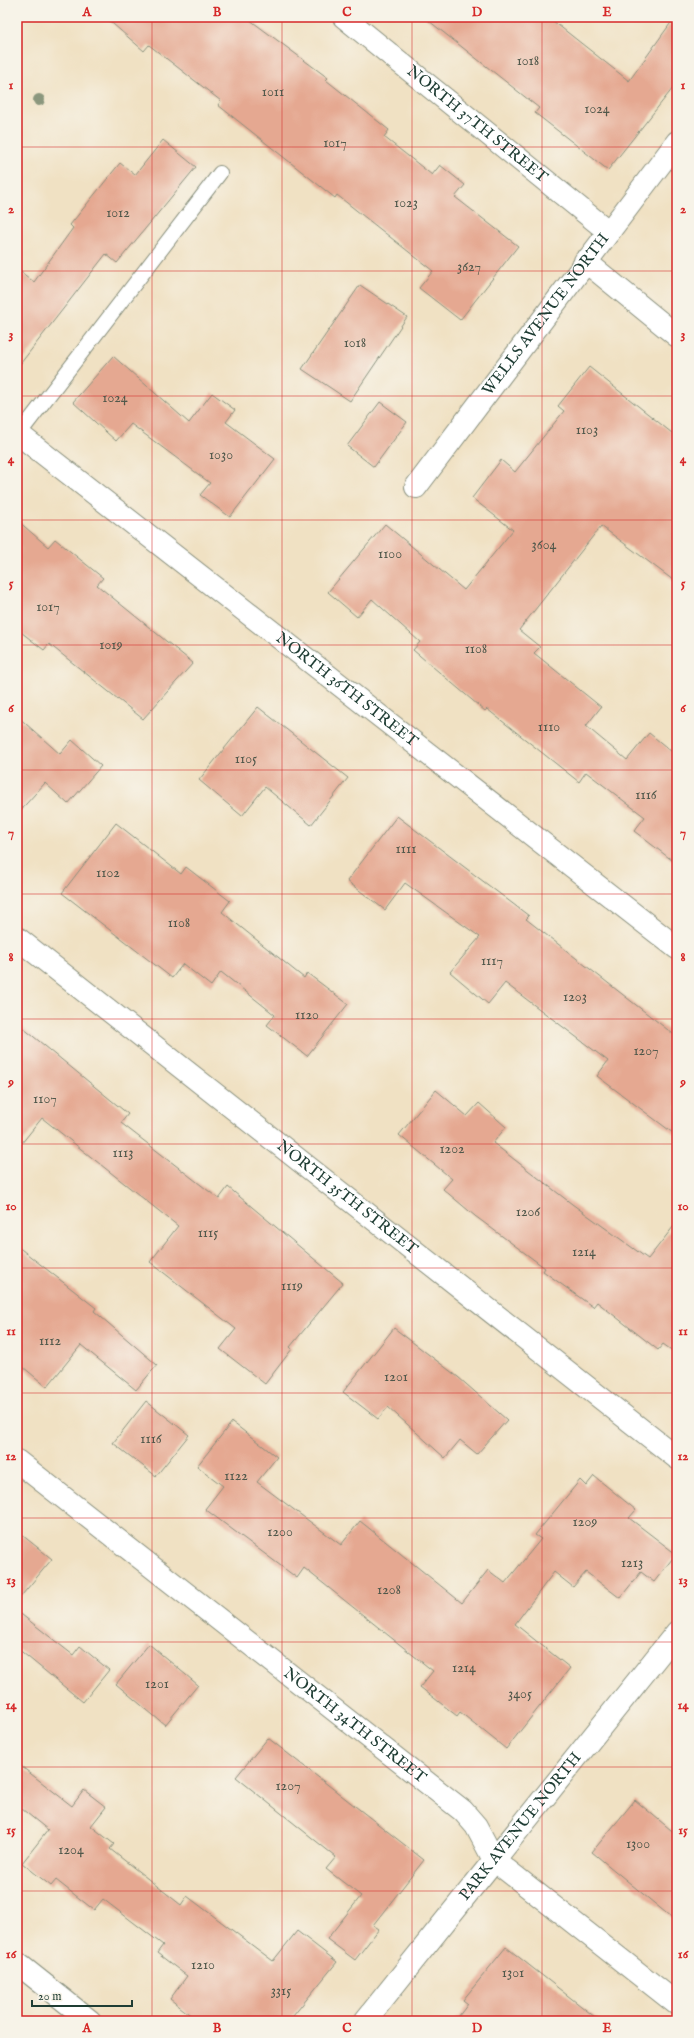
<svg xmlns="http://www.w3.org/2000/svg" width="694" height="2038" font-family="'IM FELL English',serif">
<rect width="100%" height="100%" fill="#f7f3e8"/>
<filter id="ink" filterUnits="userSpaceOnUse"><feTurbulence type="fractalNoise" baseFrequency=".025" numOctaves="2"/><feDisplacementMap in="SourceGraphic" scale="8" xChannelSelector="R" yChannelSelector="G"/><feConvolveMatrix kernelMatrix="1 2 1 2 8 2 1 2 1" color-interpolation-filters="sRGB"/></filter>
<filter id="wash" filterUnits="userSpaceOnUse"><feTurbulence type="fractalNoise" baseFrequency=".012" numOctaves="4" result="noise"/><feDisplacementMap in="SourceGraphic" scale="16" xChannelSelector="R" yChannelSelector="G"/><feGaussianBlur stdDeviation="0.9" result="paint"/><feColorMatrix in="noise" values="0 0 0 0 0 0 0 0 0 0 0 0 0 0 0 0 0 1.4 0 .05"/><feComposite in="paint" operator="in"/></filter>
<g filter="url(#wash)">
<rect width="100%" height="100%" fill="#f0e1c3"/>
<g id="blocks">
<!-- building -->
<path fill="#e5a891" d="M 105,17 L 246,17 L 328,78 L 326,80 L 389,130 L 384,137 L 432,175 L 440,165 L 465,185 L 455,197 L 518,246 L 460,320 L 419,288 L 433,271 L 337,195 L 335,198 L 218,105 L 221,101 L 149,45 L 144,51 Z
M 424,17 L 548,17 L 629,81 L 675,17 L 677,17 L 677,83 L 608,170 L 535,113 L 539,108 Z
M 163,140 L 196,167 L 117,263 L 106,254 L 17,368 L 17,269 L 34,282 L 73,228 L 70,225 L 120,163 L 135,175 Z
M 360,285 L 407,317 L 350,401 L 302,369 Z
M 113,356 L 189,423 L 212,393 L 235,410 L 226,422 L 275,459 L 230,517 L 200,495 L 210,483 L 131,424 L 116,441 L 73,402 Z
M 589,367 L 677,437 L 677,583 L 601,526 L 519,630 L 540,647 L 534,653 L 601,707 L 586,726 L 627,760 L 649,733 L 677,756 L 677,864 L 634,831 L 645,817 L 586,772 L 579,782 L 487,709 L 485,711 L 413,650 L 420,642 L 372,599 L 357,617 L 328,592 L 385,524 L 464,590 L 513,530 L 472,498 L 501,460 L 515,472 L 564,411 L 558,406 Z
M 380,402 L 407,422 L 374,467 L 347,446 Z
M 17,520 L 48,547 L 55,539 L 103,578 L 97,585 L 193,663 L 143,719 L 49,644 L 44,650 L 17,629 Z
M 258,707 L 348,778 L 311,825 L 265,787 L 242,816 L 199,780 Z
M 17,716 L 60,754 L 72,740 L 101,766 L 68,804 L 45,783 L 17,814 Z
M 397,816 L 529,916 L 526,919 L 677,1037 L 677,1136 L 597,1076 L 608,1061 L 505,983 L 488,1004 L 450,972 L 480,937 L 405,883 L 385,910 L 347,881 Z
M 116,823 L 181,874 L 186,867 L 230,901 L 222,912 L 304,978 L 307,973 L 348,1004 L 307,1056 L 267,1025 L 275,1015 L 221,972 L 211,986 L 183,964 L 172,978 L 62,893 Z
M 17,1023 L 128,1114 L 121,1123 L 219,1199 L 228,1187 L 343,1283 L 290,1347 L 292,1349 L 265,1384 L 220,1349 L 236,1329 L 150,1262 L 178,1226 L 42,1118 L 17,1149 Z
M 436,1090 L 467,1116 L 479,1103 L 506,1127 L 493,1143 L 572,1204 L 648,1259 L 677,1222 L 677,1354 L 663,1344 L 658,1350 L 597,1302 L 593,1307 L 543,1271 L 545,1268 L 475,1216 L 443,1189 L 452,1179 L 399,1135 Z
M 17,1246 L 96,1308 L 94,1311 L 157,1365 L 136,1390 L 81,1345 L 47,1387 L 17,1362 Z
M 394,1328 L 458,1377 L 507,1420 L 477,1454 L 460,1440 L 445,1458 L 388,1407 L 378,1419 L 343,1392 Z
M 146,1401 L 189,1435 L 156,1476 L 113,1443 Z
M 232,1422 L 277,1457 L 257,1482 L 341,1545 L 360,1521 L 462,1603 L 488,1570 L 505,1583 L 541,1539 L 535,1535 L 580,1480 L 586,1486 L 594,1476 L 636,1510 L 629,1518 L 676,1554 L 654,1582 L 641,1572 L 620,1598 L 586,1572 L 573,1587 L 554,1572 L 515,1624 L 570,1668 L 506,1749 L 460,1712 L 457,1716 L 420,1687 L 433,1671 L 304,1568 L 297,1578 L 205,1509 L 223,1486 L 197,1466 Z
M 17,1531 L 52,1559 L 17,1601 Z
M 17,1611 L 73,1655 L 80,1646 L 109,1670 L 83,1702 L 17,1648 Z
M 149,1644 L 198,1685 L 165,1725 L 116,1684 Z
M 268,1738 L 424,1860 L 373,1925 L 379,1929 L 355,1960 L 327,1939 L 361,1896 L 326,1869 L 336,1857 L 236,1777 Z
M 17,1763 L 72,1806 L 84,1790 L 106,1807 L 91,1826 L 114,1844 L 110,1849 L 181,1905 L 187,1896 L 273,1961 L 297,1931 L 337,1962 L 289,2021 L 198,2021 L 170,1999 L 187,1976 L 157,1953 L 163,1945 L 103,1899 L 94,1910 L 56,1880 L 51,1886 L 22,1863 L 48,1830 L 17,1805 Z
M 635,1800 L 677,1835 L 677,1922 L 592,1852 Z
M 506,1947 L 600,2021 L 455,2021 L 468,2004 L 463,2000 Z"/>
</g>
</g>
<g filter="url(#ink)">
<use href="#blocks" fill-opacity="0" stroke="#888f7c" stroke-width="1"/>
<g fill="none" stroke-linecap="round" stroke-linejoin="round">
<!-- service casing -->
<g stroke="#888f7c" stroke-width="16">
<path id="service" d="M 19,434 L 220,173"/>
</g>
<!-- minor casing -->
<g stroke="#888f7c" stroke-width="24">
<g id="minor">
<path id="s1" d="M 344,17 L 609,232"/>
<path d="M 585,261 L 677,336"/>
<path id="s2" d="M 17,433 L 677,948"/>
<path id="s3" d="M 416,487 L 677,142"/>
<path id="s4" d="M 17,938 L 677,1458"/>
<path id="s5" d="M 17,1461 L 463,1811 L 476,1826 L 494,1860 L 677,2004"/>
<path d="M 17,1963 L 90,2021"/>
</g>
</g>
<!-- tertiary casing -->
<g stroke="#888f7c" stroke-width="24">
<g id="tertiary">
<path id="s6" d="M 365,2021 L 677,1632"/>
</g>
</g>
<!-- service -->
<use href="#service" stroke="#fff" stroke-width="14"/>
<!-- minor -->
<use href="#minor" stroke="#fff" stroke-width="22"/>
<!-- tertiary -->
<use href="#tertiary" stroke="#fff" stroke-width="22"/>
</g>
<!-- trees -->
<circle fill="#8b977d" cx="39" cy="100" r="6"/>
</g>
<!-- grid -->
<path fill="none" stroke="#d62828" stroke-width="1" stroke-opacity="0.55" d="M 152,17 L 152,2021M 282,17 L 282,2021M 412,17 L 412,2021M 542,17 L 542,2021M 17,147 L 677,147M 17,271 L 677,271M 17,396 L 677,396M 17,520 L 677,520M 17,645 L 677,645M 17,770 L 677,770M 17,894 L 677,894M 17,1019 L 677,1019M 17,1144 L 677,1144M 17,1268 L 677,1268M 17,1393 L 677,1393M 17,1518 L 677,1518M 17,1642 L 677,1642M 17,1767 L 677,1767M 17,1891 L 677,1891"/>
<g text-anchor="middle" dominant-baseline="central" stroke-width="3.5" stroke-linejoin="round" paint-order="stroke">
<!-- number labels -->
<g font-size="14" fill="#50584b">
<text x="528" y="61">1018</text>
<text x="273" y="92">1011</text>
<text x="597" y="109">1024</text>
<text x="335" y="143">1017</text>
<text x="406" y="203">1023</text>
<text x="118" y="213">1012</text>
<text x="469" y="267">3627</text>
<text x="355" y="343">1018</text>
<text x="115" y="398">1024</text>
<text x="587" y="430">1103</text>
<text x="221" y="455">1030</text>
<text x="544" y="545">3604</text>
<text x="390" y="554">1100</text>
<text x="48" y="607">1017</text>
<text x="111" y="645">1019</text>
<text x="476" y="649">1108</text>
<text x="549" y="727">1110</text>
<text x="246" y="759">1105</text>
<text x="646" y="795">1116</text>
<text x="406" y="849">1111</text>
<text x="108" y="873">1102</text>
<text x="179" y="923">1108</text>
<text x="492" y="961">1117</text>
<text x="575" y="997">1203</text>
<text x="307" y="1015">1120</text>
<text x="646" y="1051">1207</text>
<text x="45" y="1099">1107</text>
<text x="452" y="1149">1202</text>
<text x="123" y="1153">1113</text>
<text x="528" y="1212">1206</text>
<text x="208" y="1233">1115</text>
<text x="584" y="1252">1214</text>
<text x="292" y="1286">1119</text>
<text x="50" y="1341">1112</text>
<text x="396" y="1377">1201</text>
<text x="151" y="1439">1116</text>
<text x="236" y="1476">1122</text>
<text x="585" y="1522">1209</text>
<text x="280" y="1532">1200</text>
<text x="632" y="1563">1213</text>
<text x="389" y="1590">1208</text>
<text x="464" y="1668">1214</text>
<text x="157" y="1684">1201</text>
<text x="520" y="1694">3405</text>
<text x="288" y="1786">1207</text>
<text x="638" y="1844">1300</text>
<text x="71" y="1850">1204</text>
<text x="203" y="1965">1210</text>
<text x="513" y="1973">1301</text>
<text x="281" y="1991">3315</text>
</g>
<!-- street labels -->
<g font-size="16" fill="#1f3d34" stroke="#f7f3e8">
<text stroke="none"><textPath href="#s1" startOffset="171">NORTH 37TH STREET</textPath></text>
<text stroke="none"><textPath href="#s3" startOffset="216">WELLS AVENUE NORTH</textPath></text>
<text stroke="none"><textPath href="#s2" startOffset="418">NORTH 36TH STREET</textPath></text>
<text stroke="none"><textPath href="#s4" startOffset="420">NORTH 35TH STREET</textPath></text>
<text stroke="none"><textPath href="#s5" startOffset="429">NORTH 34TH STREET</textPath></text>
<text stroke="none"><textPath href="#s6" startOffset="249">PARK AVENUE NORTH</textPath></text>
</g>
</g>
<!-- margin -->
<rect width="694" height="2038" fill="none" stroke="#f7f3e8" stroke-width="44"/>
<!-- scale -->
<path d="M32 2000v6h100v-6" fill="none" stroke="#1f3d34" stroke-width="2"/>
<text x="38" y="2000" font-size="12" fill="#1f3d34" stroke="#f7f3e8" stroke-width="3" paint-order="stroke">20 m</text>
<rect x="22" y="22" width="650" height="1994" fill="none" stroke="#d62828" stroke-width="1.5"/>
<g font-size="13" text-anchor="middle" font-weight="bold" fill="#d62828">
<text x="87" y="16">A</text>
<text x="217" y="16">B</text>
<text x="347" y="16">C</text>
<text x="477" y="16">D</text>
<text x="607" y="16">E</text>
<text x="11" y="89">1</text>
<text x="683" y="89">1</text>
<text x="11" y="213">2</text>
<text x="683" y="213">2</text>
<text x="11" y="338">3</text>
<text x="683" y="338">3</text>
<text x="11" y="463">4</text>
<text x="683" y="463">4</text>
<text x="11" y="587">5</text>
<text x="683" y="587">5</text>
<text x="11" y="712">6</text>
<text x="683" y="712">6</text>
<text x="11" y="837">7</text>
<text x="683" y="837">7</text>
<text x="11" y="961">8</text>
<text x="683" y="961">8</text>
<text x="11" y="1086">9</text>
<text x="683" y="1086">9</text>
<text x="11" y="1210">10</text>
<text x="683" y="1210">10</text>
<text x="11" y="1335">11</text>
<text x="683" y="1335">11</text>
<text x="11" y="1460">12</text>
<text x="683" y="1460">12</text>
<text x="11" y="1584">13</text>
<text x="683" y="1584">13</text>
<text x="11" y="1709">14</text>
<text x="683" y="1709">14</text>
<text x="11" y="1834">15</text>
<text x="683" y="1834">15</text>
<text x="11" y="1958">16</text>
<text x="683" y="1958">16</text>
<text x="87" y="2032">A</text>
<text x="217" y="2032">B</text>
<text x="347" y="2032">C</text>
<text x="477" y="2032">D</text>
<text x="607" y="2032">E</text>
</g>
</svg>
